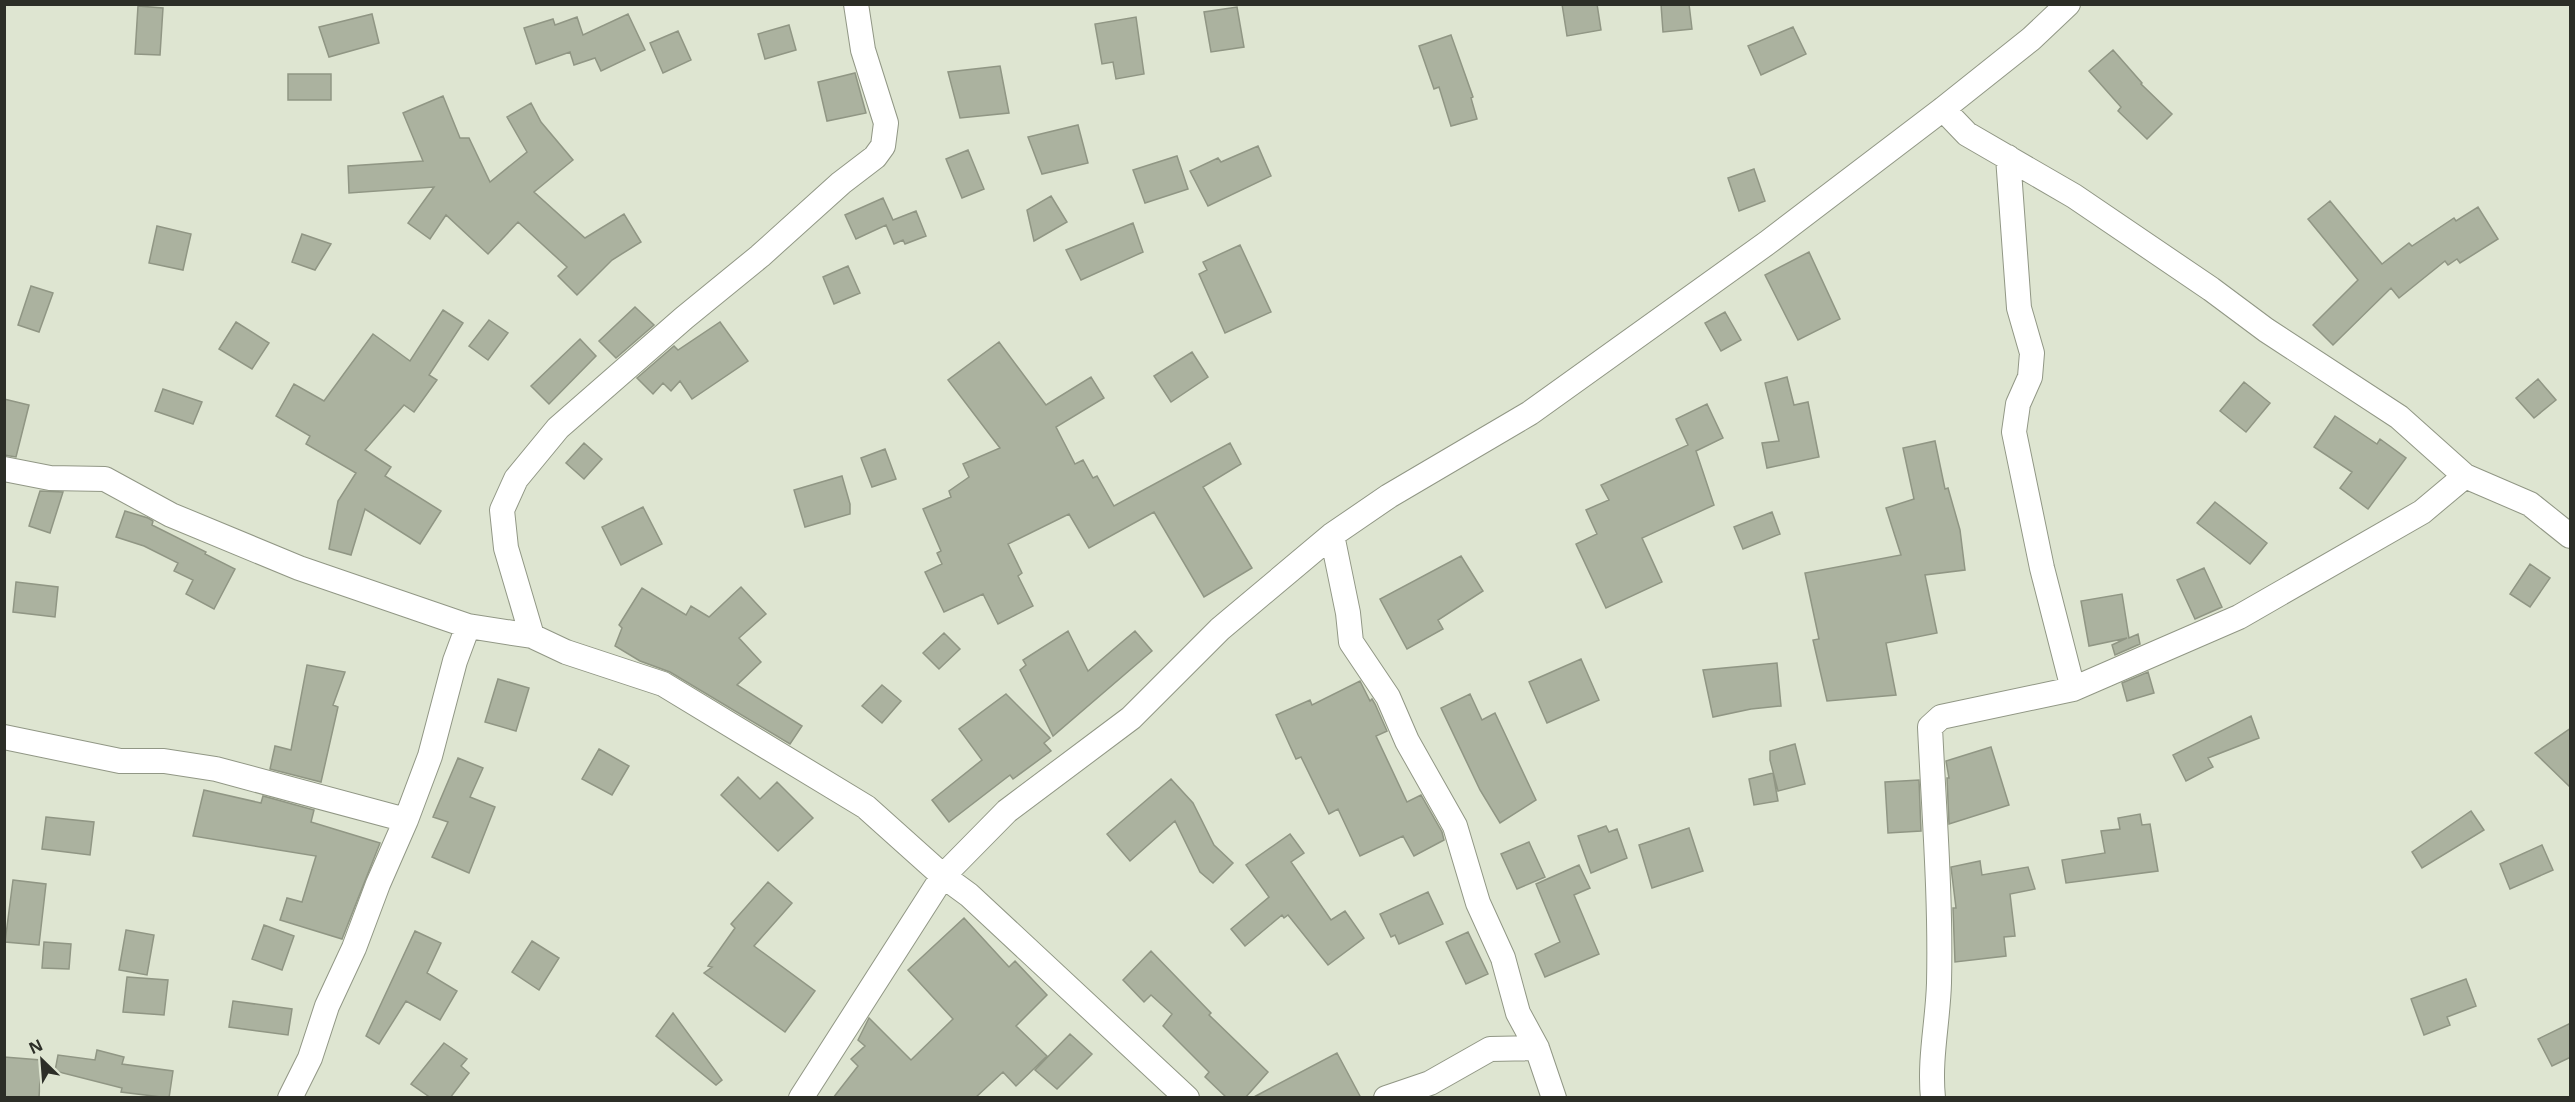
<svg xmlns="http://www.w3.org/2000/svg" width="2575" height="1102" font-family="'Open Sans',sans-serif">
<rect width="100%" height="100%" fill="#dee5d1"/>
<!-- building -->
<path fill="#abb29f" stroke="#909684" stroke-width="1.5" d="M 1562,4 L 1597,4 L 1601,30 L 1567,36 Z
M 1661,4 L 1689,4 L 1692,29 L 1663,32 Z
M 138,6 L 163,8 L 160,55 L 135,54 Z
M 1237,7 L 1244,47 L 1211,52 L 1204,12 Z
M 372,14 L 379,43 L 329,57 L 319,27 Z
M 628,14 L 645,50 L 601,71 L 595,58 L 574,65 L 570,52 L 536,64 L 524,28 L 553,19 L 555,25 L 577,17 L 583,35 Z
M 1136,17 L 1144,74 L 1116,79 L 1113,62 L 1102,64 L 1095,24 Z
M 789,25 L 796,50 L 765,59 L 758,34 Z
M 1793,27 L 1806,54 L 1761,75 L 1748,46 Z
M 678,31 L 691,60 L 663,73 L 650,43 Z
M 1451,35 L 1473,97 L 1471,98 L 1477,119 L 1451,126 L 1439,87 L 1434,89 L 1419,46 Z
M 2113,50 L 2142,83 L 2141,84 L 2172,114 L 2147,139 L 2118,111 L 2121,107 L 2089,71 Z
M 1000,66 L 1009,113 L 960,118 L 948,72 Z
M 855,73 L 866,113 L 827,121 L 818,82 Z
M 288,74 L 331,74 L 331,100 L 288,100 Z
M 443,96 L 460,138 L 469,138 L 490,182 L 527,152 L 507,117 L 531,103 L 541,122 L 573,160 L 534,192 L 585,238 L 624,214 L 641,242 L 612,260 L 577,295 L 558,276 L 567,267 L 518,222 L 488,254 L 446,215 L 430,239 L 408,223 L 434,187 L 349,193 L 348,166 L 423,161 L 403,113 Z
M 1078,125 L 1088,163 L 1042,174 L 1028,137 Z
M 1258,146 L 1271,176 L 1208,206 L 1190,171 L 1218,158 L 1221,162 Z
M 968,150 L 984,189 L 962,198 L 946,159 Z
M 1177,156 L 1188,189 L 1145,203 L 1133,170 Z
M 1754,169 L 1765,201 L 1739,211 L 1728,178 Z
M 1051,196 L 1067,222 L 1034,241 L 1027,210 Z
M 883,198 L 893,220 L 916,211 L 926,236 L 905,244 L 903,240 L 894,244 L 886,225 L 856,239 L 845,215 Z
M 2330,201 L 2382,264 L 2409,243 L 2412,246 L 2454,218 L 2456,221 L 2478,207 L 2498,239 L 2460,263 L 2457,259 L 2448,265 L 2445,261 L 2399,298 L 2391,288 L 2333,345 L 2313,325 L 2358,280 L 2308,219 Z
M 1133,223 L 1143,252 L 1081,280 L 1066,250 Z
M 157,226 L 191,234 L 183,270 L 149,263 Z
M 302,234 L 331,244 L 315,270 L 292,262 Z
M 1240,245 L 1271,312 L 1225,333 L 1199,274 L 1207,270 L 1203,262 Z
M 1809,252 L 1840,319 L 1798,340 L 1765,275 Z
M 848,266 L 860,293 L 834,304 L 823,277 Z
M 31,286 L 53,293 L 39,332 L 18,325 Z
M 635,307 L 654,325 L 616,358 L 599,341 Z
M 443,310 L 463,323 L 429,375 L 437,380 L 414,412 L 404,405 L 365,450 L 391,467 L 385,476 L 441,511 L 420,544 L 365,509 L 351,555 L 329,549 L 338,501 L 356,473 L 306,444 L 310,436 L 276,416 L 294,384 L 324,401 L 373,334 L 410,361 Z
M 1725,312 L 1741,340 L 1721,351 L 1705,323 Z
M 489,320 L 508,333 L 488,360 L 469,346 Z
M 236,322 L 269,343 L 252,369 L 219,349 Z
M 720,322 L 748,361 L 692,399 L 680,381 L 671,391 L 663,383 L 653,394 L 637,378 L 674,346 L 678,350 Z
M 580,339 L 596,356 L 549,404 L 531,386 Z
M 999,342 L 1046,405 L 1091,377 L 1104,398 L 1056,427 L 1075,464 L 1083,460 L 1093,478 L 1097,476 L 1114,506 L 1230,443 L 1241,464 L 1203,487 L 1252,568 L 1204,597 L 1154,512 L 1089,548 L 1069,514 L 1008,544 L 1022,573 L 1018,576 L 1033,606 L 998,624 L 983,594 L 944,612 L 925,572 L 942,564 L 937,553 L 941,551 L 923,509 L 951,497 L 949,491 L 969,477 L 963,464 L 1000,448 L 948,380 Z
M 1192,352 L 1208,377 L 1171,402 L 1154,376 Z
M 1787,377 L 1794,405 L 1808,402 L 1819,457 L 1767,468 L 1762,443 L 1779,441 L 1765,383 Z
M 2538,379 L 2556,400 L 2534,418 L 2516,398 Z
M 2244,382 L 2270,403 L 2246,432 L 2220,411 Z
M 163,389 L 202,402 L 193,424 L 155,411 Z
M 4,399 L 29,405 L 16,457 L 4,455 Z
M 1707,404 L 1723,438 L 1696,451 L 1714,505 L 1642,538 L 1662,582 L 1606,608 L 1576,544 L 1597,534 L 1586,510 L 1609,500 L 1601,485 L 1688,445 L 1676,419 Z
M 2335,416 L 2377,444 L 2380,439 L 2406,458 L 2368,509 L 2340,488 L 2352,472 L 2314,447 Z
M 1935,441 L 1945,489 L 1948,488 L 1960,530 L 1965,570 L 1925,575 L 1937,633 L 1886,643 L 1896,695 L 1827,701 L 1813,640 L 1819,639 L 1805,573 L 1901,555 L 1886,508 L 1914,499 L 1903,448 Z
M 584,443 L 602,459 L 584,479 L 566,463 Z
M 885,449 L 896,479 L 872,487 L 861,458 Z
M 842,476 L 850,504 L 850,514 L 805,527 L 794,490 Z
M 40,491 L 63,492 L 50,533 L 29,526 Z
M 2215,502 L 2267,543 L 2250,564 L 2197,523 Z
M 643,507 L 662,544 L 621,565 L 602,527 Z
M 125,511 L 148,518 L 153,521 L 152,525 L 206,552 L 205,554 L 235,569 L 214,609 L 186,594 L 193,580 L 174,571 L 178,563 L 144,546 L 116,537 Z
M 1772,512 L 1780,534 L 1743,549 L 1734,527 Z
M 1461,556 L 1483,591 L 1438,620 L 1443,629 L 1407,649 L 1380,599 Z
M 2530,564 L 2550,578 L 2530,607 L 2510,594 Z
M 2204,568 L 2222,607 L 2195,619 L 2177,580 Z
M 16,582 L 58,587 L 55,617 L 13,612 Z
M 741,587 L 766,614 L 739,638 L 761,662 L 737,685 L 802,726 L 790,744 L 670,672 L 640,661 L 615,646 L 622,628 L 619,625 L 642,588 L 686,615 L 691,606 L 709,617 Z
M 2122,594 L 2129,638 L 2138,634 L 2140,644 L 2115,655 L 2112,645 L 2127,638 L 2089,646 L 2081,601 Z
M 1068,631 L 1088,671 L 1135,631 L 1152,651 L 1053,736 L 1020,670 L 1026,665 L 1023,660 Z
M 944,633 L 960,649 L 939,669 L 923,653 Z
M 1581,659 L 1599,700 L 1547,723 L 1529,682 Z
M 1777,663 L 1781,706 L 1751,709 L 1713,717 L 1703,670 Z
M 307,665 L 345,672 L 333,705 L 338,707 L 321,782 L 270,769 L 275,746 L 291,750 Z
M 2148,672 L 2154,693 L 2127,701 L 2122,683 Z
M 498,679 L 529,688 L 516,731 L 485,722 Z
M 1360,681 L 1370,701 L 1372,699 L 1375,704 L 1387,731 L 1376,736 L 1407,802 L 1421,795 L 1442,832 L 1444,840 L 1414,856 L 1403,836 L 1360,856 L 1338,809 L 1329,814 L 1301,757 L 1296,759 L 1276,715 L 1310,700 L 1312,705 Z
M 882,685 L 901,701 L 882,723 L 862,706 Z
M 1006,694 L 1050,738 L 1044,743 L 1051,751 L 1013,779 L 1010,775 L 949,822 L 932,800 L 982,760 L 959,729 Z
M 1470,694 L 1482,720 L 1495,713 L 1536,800 L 1500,823 L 1480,790 L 1441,708 Z
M 2251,716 L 2259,738 L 2208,758 L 2213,767 L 2186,781 L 2173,755 Z
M 2571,728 L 2571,788 L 2535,753 Z
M 1795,744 L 1805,784 L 1778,791 L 1770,760 L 1770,751 Z
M 1991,747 L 2009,805 L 1949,824 L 1947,778 L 1949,778 L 1946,761 Z
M 599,749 L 629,766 L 612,795 L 582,779 Z
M 458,758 L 483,768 L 470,797 L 495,807 L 469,873 L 432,857 L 448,822 L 433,817 Z
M 1773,773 L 1778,801 L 1754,805 L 1749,779 Z
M 738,777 L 760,799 L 777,782 L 813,818 L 778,851 L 721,795 Z
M 1171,779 L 1193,803 L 1214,845 L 1233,863 L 1213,883 L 1200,872 L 1175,821 L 1130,861 L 1107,834 Z
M 1919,780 L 1921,831 L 1888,833 L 1885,782 Z
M 204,790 L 261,803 L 263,796 L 314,810 L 311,822 L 380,843 L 342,939 L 280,920 L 287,898 L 302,902 L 316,856 L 193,836 Z
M 2471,811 L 2484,830 L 2422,868 L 2412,852 Z
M 2140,814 L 2142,825 L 2150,824 L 2158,871 L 2066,883 L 2062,860 L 2105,853 L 2101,831 L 2120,829 L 2118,818 Z
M 46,817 L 94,822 L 90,855 L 42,849 Z
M 1606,826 L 1609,832 L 1617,829 L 1627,858 L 1591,873 L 1578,836 Z
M 1689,828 L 1703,871 L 1652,888 L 1639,845 Z
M 1290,834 L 1304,853 L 1291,862 L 1331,920 L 1345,911 L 1364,938 L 1328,965 L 1288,915 L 1284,918 L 1282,915 L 1245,946 L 1231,929 L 1269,897 L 1246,865 Z
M 1529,842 L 1545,877 L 1517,889 L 1501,854 Z
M 2542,845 L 2553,870 L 2510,889 L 2500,864 Z
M 1980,861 L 1982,875 L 2028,867 L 2035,889 L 2010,894 L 2015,936 L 2004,937 L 2006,956 L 1955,962 L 1953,908 L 1956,908 L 1951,867 Z
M 1579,865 L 1590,888 L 1574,895 L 1599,954 L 1545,977 L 1535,954 L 1560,942 L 1536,884 Z
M 13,880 L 46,884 L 39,945 L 5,942 Z
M 768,882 L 792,903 L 754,946 L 815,991 L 785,1032 L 704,973 L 712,967 L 708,966 L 735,928 L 731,924 Z
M 1428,892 L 1443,924 L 1399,944 L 1395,935 L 1391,937 L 1380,914 Z
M 964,918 L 1009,967 L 1015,961 L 1047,995 L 1016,1026 L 1047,1056 L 1016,1086 L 1003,1072 L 975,1098 L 833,1098 L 858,1066 L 851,1059 L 865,1046 L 858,1040 L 869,1018 L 911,1060 L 953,1019 L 908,970 Z
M 264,925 L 294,936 L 282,970 L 252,959 Z
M 126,930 L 154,935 L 147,975 L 119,970 Z
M 415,931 L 441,943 L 427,973 L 457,991 L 440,1020 L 406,1001 L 379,1044 L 366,1036 Z
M 1468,932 L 1488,974 L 1466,984 L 1446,942 Z
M 532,941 L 559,958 L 539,990 L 512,972 Z
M 44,942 L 71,944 L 69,969 L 42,968 Z
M 1151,951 L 1211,1013 L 1209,1015 L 1268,1072 L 1245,1098 L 1227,1098 L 1205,1077 L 1209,1072 L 1163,1026 L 1172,1014 L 1151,995 L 1144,1002 L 1123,980 Z
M 127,977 L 168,980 L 164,1015 L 123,1012 Z
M 2466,979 L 2476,1006 L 2447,1017 L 2450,1025 L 2424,1035 L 2411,999 Z
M 233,1001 L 292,1009 L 288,1035 L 229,1027 Z
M 673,1013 L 722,1080 L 716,1085 L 656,1036 Z
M 2571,1023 L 2571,1057 L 2552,1066 L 2538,1039 Z
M 1070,1034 L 1092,1054 L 1057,1089 L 1035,1070 Z
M 444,1043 L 467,1059 L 461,1066 L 469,1073 L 450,1098 L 431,1098 L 411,1084 Z
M 97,1050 L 124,1057 L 122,1064 L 173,1071 L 169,1098 L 121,1092 L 122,1088 L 55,1071 L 58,1055 L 95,1060 Z
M 1337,1053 L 1361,1098 L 1252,1098 Z
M 4,1057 L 41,1060 L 39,1098 L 4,1098 Z"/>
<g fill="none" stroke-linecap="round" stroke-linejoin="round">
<!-- minor casing -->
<g stroke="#919785" stroke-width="26">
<path id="minor" d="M 1943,109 L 1967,134 L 2074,196 L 2211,289 L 2266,330 L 2399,417 L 2465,476 L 2530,504 L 2570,536
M 2008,157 L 2019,308 L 2032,353 L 2030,377 L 2018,404 L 2014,432 L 2042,568 L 2073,689
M 4,469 L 50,478 L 105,479 L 171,515 L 299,568 L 468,626 L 532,636 L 566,652 L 663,684 L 866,807 L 943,876 L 969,895 L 1187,1098
M 1332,535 L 1348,613 L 1351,642 L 1388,697 L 1407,741 L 1455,826 L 1478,903 L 1503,958 L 1518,1013 L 1537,1048 L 1554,1098
M 532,636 L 506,548 L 502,510 L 516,479 L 558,428 L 684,318 L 760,256 L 841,183 L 875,157 L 883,146 L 886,123 L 863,50 L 856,4
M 4,737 L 120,761 L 164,761 L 216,769 L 406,820
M 290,1098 L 310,1058 L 327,1006 L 354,948 L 378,884 L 406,820 L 430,756 L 455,661 L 468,626
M 801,1098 L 943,876 L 1007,811 L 1131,718 L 1220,629 L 1332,535 L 1389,496 L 1530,413 L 1767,243 L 1943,109 L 2031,39 L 2068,4
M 1386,1098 L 1430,1083 L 1490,1049 L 1537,1048
M 1933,1098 C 1929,1059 1938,1021 1939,983 C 1941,898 1934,812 1930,727 L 1941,717 L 2073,689 L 2239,617 L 2422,512 L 2465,476"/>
</g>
<!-- minor -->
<use href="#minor" stroke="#fff" stroke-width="24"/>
</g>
<!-- border -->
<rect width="2575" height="1102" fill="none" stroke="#2c2e27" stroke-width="12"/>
<!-- north arrow -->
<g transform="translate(42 1060) rotate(335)" stroke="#dee5d1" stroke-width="4.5" paint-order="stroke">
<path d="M0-4.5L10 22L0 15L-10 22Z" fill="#2c2e27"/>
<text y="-9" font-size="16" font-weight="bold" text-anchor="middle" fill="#2c2e27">N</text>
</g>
</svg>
